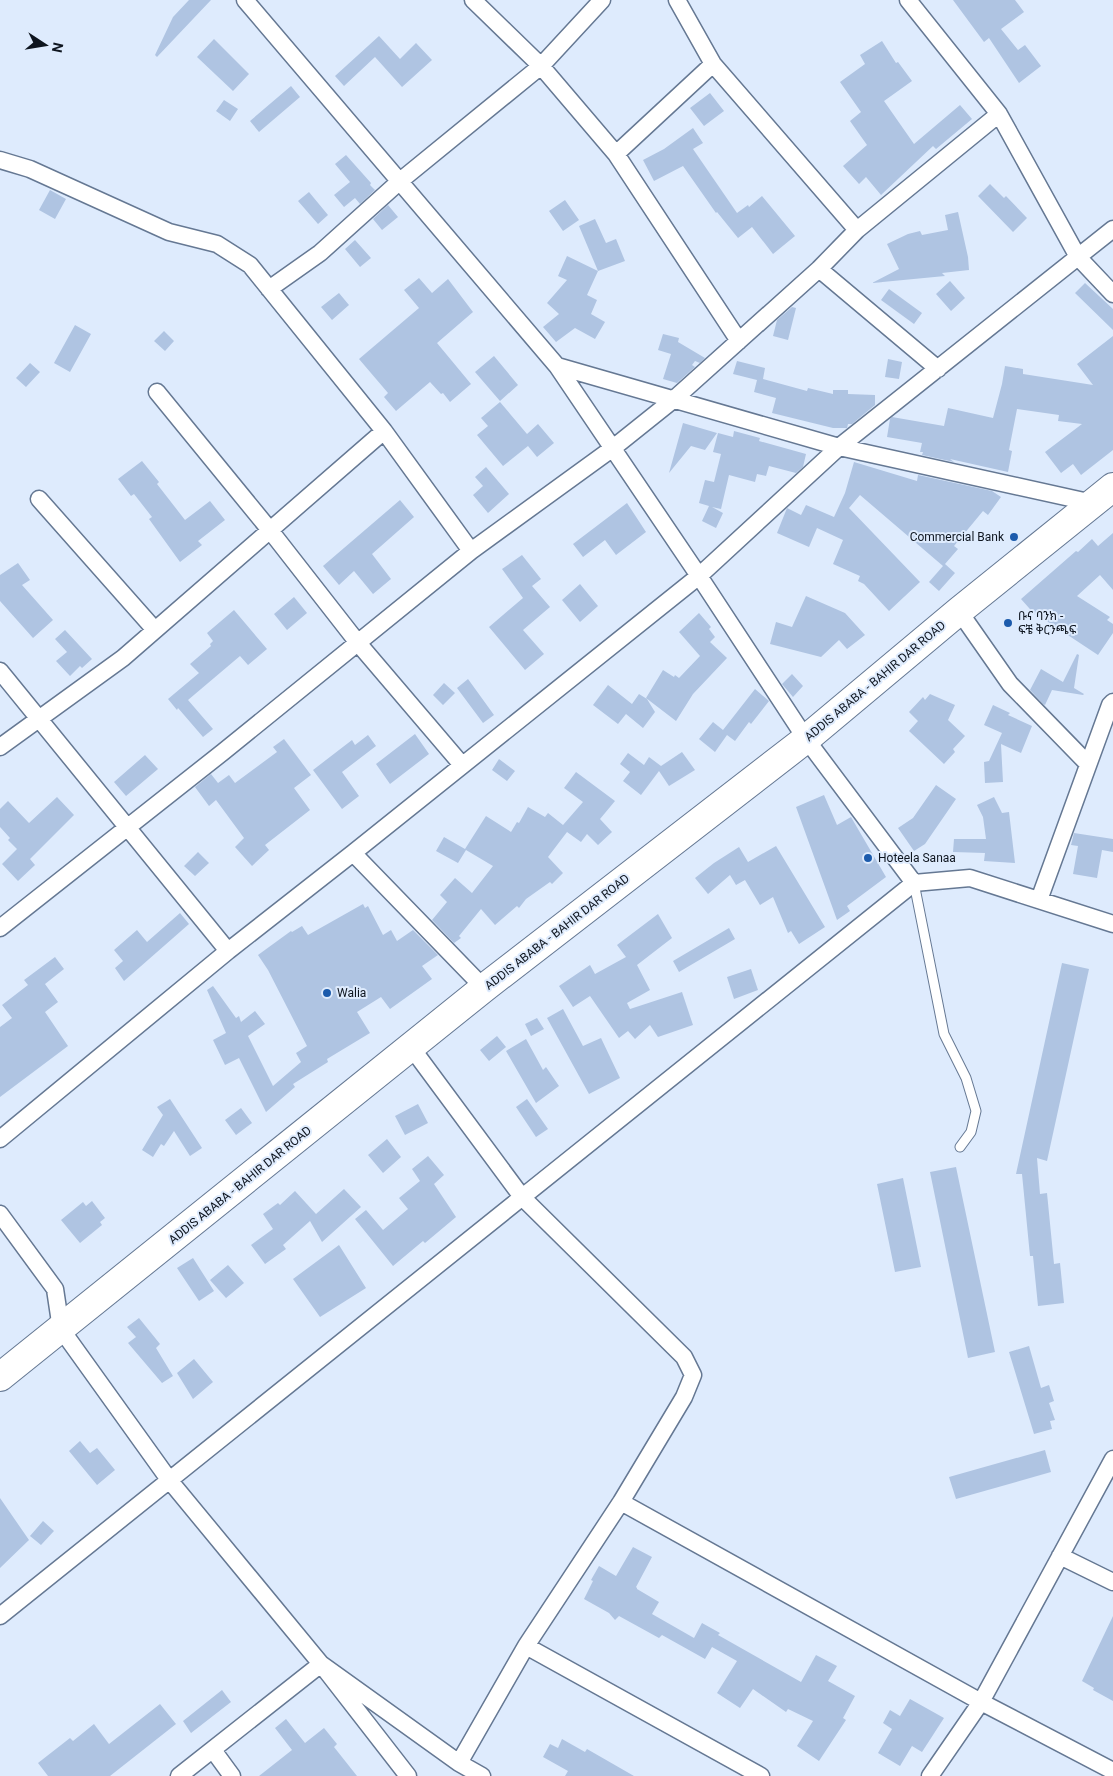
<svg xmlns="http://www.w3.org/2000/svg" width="1113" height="1776" font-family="Roboto,'Noto Sans Ethiopic',sans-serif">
<rect width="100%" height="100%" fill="#deebfd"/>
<!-- building -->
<path fill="#afc4e2" d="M 189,0 L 211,0 L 157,57 L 155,55 L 173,17 Z
M 953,0 L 1015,0 L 1024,12 L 1001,29 L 1018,50 L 1025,45 L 1041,66 L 1019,83 L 989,38 L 984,42 Z
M 379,36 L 400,59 L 416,43 L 432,60 L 402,87 L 375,57 L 344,86 L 335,76 Z
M 214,39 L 249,74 L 233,91 L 197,57 Z
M 882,41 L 896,63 L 898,62 L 912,81 L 884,101 L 914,144 L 960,105 L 972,119 L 936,149 L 933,146 L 881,195 L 866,177 L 859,184 L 843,166 L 867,145 L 850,121 L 861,112 L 840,82 L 865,64 L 860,55 Z
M 291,86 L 300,97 L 259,132 L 250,121 Z
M 710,93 L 724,111 L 704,126 L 690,108 Z
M 224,100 L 238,109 L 230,121 L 216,111 Z
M 693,128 L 703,143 L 693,149 L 737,213 L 748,205 L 749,207 L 762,196 L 795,236 L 773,254 L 752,227 L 738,238 L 717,212 L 716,213 L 683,166 L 654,181 L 643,160 L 664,149 Z
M 346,155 L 371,183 L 370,185 L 375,190 L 360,204 L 355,198 L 344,207 L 334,195 L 350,182 L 335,164 Z
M 990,184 L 1004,198 L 1006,196 L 1027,218 L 1013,232 L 978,196 Z
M 50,190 L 66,199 L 55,219 L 39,210 Z
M 309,192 L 328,215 L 318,224 L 298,201 Z
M 565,200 L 579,220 L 563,231 L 549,211 Z
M 388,205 L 398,217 L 382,230 L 373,219 Z
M 958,212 L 968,257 L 969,270 L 942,273 L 945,276 L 872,283 L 899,269 L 887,244 L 908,234 L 920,231 L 922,235 L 948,230 L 945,215 Z
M 595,219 L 606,243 L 616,239 L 625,261 L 598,271 L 587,295 L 597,300 L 591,314 L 605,322 L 595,339 L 575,328 L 556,342 L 543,327 L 559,314 L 547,303 L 567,280 L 558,276 L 567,256 L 598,271 L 579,226 Z
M 355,240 L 371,258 L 360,267 L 345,249 Z
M 419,278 L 432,293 L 448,279 L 473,312 L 437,343 L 471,384 L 450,402 L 443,393 L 441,394 L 430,382 L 396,411 L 384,397 L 388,393 L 359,359 L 419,308 L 404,290 Z
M 950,281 L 965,298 L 951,311 L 936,294 Z
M 1085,283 L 1113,309 L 1113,330 L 1075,293 Z
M 889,289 L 922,313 L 914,324 L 881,300 Z
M 339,293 L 349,305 L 332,320 L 321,307 Z
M 792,307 L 796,308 L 788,340 L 773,336 L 777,320 Z
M 75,325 L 91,334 L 70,372 L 54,363 Z
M 164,331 L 174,341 L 165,351 L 154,341 Z
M 663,334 L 679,338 L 678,342 L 705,358 L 700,363 L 695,361 L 692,365 L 695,367 L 677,383 L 663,379 L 671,354 L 658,350 Z
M 1113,336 L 1113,450 L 1081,475 L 1073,464 L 1061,473 L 1045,452 L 1082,424 L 1058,421 L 1059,415 L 1017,409 L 1009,450 L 1012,451 L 1008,472 L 950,459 L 954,462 L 922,455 L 923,452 L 920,452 L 922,443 L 887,437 L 890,419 L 892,417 L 944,426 L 948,408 L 993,418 L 1002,384 L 1005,366 L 1023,369 L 1023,374 L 1093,385 L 1077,364 Z
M 494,356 L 518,385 L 500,401 L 475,372 Z
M 888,359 L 902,362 L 899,379 L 885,377 Z
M 737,361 L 765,368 L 763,379 L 807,391 L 808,388 L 833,394 L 833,390 L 848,390 L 848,394 L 875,395 L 875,405 L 852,424 L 848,424 L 847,428 L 833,428 L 772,413 L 776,398 L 754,392 L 757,380 L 733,374 Z
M 30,363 L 40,372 L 26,387 L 16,378 Z
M 500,402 L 527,434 L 538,424 L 554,443 L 537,457 L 528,446 L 503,466 L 477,435 L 488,426 L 481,418 Z
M 683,423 L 717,433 L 705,450 L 691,446 L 669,473 Z
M 734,431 L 760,438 L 759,441 L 806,454 L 803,467 L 796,473 L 769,466 L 766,476 L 757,474 L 755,482 L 729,475 L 721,509 L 712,507 L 723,513 L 716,528 L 702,521 L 709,506 L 699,503 L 705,480 L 714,482 L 721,454 L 713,452 L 718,433 L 733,437 Z
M 142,461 L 159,482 L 157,484 L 185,520 L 210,501 L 225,520 L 198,541 L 202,545 L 180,562 L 149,519 L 152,517 L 134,494 L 131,496 L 118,479 Z
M 854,462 L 917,481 L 918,475 L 992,491 L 1001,497 L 988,515 L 983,511 L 954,546 L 958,549 L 945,564 L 955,573 L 939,591 L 929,582 L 943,566 L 860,495 L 849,508 L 920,582 L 889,611 L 864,584 L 858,581 L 860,576 L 833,564 L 843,540 L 817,528 L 809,547 L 777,533 L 787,508 L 801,515 L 806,505 L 834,517 L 845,493 Z
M 486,467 L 509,494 L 488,513 L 473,495 L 483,486 L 475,477 Z
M 400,500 L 414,517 L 372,554 L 391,579 L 373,594 L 354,571 L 339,585 L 323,566 Z
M 627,503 L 646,532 L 616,555 L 605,540 L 583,557 L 573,544 Z
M 1113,533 L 1113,590 L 1100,575 L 1077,596 L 1110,617 L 1107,620 L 1113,624 L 1113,633 L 1098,655 L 1039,616 L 1037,617 L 1021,599 L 1076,551 L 1078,552 L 1092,539 L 1098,546 Z
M 522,555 L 541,579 L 532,586 L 550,607 L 523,630 L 544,654 L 525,670 L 489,627 L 523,598 L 502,569 Z
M 18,563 L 30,580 L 22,585 L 53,620 L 33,638 L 0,601 L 0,575 Z
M 580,584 L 598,606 L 580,622 L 562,600 Z
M 806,596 L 845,613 L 865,635 L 847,649 L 839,640 L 821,657 L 770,644 L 776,622 L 792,627 Z
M 294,597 L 307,613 L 287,630 L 274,614 Z
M 234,610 L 267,649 L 248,665 L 240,656 L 188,700 L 213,729 L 203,737 L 178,708 L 177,710 L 168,699 L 199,673 L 190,664 L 211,646 L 210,644 L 213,641 L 207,633 Z
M 699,613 L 711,627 L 709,629 L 715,637 L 710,642 L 727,658 L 693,694 L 676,721 L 646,698 L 663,670 L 674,677 L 675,675 L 679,678 L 700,656 L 679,632 Z
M 65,630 L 92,659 L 82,668 L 80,666 L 70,676 L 56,661 L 67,652 L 55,639 Z
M 1077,654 L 1079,655 L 1074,688 L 1084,694 L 1083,695 L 1052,690 L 1045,705 L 1043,704 L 1030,690 L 1041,669 L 1063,682 Z
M 792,674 L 803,686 L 793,697 L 782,684 Z
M 468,679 L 494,715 L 483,723 L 457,688 Z
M 444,683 L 455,693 L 443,705 L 433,695 Z
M 608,685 L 632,704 L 639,694 L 647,699 L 655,712 L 643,728 L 626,714 L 618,724 L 593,705 Z
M 755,689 L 769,701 L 751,724 L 749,722 L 735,741 L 727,735 L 715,752 L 699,739 L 713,722 L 723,730 Z
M 930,694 L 955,705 L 948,720 L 965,736 L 953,749 L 955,752 L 944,764 L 909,731 L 918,721 L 909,712 L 923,697 L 925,700 Z
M 993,705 L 1010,713 L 1008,715 L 1032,726 L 1021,753 L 1001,744 L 1003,782 L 985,783 L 984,762 L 989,761 L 1002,733 L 984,725 Z
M 415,734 L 429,754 L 390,784 L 376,764 Z
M 368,735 L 376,746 L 342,772 L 359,796 L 342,809 L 313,770 L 352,740 L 355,745 Z
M 284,739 L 311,775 L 294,788 L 310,810 L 265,845 L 269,850 L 252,866 L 235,847 L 244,838 L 216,800 L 209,806 L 195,787 L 211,774 L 218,783 L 229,775 L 235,783 L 277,752 L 273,747 Z
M 682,752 L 695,770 L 669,786 L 659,771 L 641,795 L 623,781 L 630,772 L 620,764 L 628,753 L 644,765 L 649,757 L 661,766 Z
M 145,755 L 158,769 L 126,796 L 114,782 Z
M 499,759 L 515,771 L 507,781 L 492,770 Z
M 576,772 L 615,801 L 600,819 L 612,832 L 598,845 L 587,834 L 581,842 L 567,832 L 548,857 L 563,873 L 552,884 L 550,882 L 526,899 L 519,908 L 517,906 L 495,925 L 481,909 L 459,936 L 461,938 L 454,943 L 432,920 L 447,902 L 440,895 L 455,878 L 472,893 L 493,866 L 466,850 L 458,863 L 436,851 L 444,837 L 465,849 L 486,816 L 511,832 L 517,822 L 519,823 L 528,807 L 545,817 L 548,813 L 563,825 L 583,802 L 564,788 Z
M 936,785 L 956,799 L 925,844 L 914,851 L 898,828 L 913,818 Z
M 824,795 L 837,825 L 851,817 L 886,877 L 847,906 L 850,911 L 837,920 L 796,807 Z
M 57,797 L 74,815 L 30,859 L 35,865 L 18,881 L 2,864 L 17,849 L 8,840 L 10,838 L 0,827 L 0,809 L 8,801 L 29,823 Z
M 994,797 L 1002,813 L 1009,812 L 1015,863 L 984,861 L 985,853 L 953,852 L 954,839 L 986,839 L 983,817 L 977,805 Z
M 1074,833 L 1113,839 L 1113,852 L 1102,850 L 1097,878 L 1073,874 L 1078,846 L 1071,845 Z
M 776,846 L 825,927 L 799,944 L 791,931 L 788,933 L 773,897 L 760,905 L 745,880 L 736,885 L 730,875 L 708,894 L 695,878 L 714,863 L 739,847 L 748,862 Z
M 198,852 L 209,863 L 195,876 L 184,866 Z
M 363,904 L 365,908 L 368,906 L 383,935 L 391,930 L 397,941 L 413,930 L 438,955 L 422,966 L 432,979 L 390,1009 L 381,997 L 357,1012 L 370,1033 L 327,1059 L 328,1062 L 293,1084 L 295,1087 L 266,1112 L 239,1058 L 225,1065 L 213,1040 L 226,1033 L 207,990 L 213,986 L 236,1018 L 239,1016 L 241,1022 L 255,1011 L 265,1024 L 248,1036 L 273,1086 L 301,1062 L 296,1053 L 307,1046 L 268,970 L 258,955 L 291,931 L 292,932 L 302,926 L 308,935 Z
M 180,913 L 189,924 L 124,981 L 115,968 L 123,961 L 114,950 L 137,930 L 147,942 Z
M 658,914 L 672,938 L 637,965 L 650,990 L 627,1003 L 630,1009 L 682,992 L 693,1025 L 658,1037 L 650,1025 L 635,1039 L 628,1031 L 619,1038 L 590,996 L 573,1007 L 559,986 L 590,965 L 595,974 L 626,957 L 617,945 Z
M 729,928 L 735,939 L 679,972 L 673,961 Z
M 55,957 L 64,969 L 45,984 L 58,1002 L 45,1012 L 68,1046 L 0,1097 L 0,1027 L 12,1018 L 2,1005 L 28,985 L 24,980 Z
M 1062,963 L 1089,969 L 1047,1161 L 1037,1158 L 1040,1194 L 1047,1193 L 1054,1264 L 1060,1263 L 1064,1303 L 1038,1306 L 1033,1256 L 1030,1256 L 1022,1174 L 1016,1174 Z
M 751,969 L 758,990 L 734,999 L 727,977 Z
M 563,1009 L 583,1046 L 601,1038 L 620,1078 L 589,1094 L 547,1018 Z
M 537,1018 L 544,1029 L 531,1036 L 525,1024 Z
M 497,1036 L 506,1047 L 489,1061 L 480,1050 Z
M 526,1039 L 543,1070 L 546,1067 L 559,1086 L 536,1103 L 506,1051 Z
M 170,1099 L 202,1148 L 190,1156 L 174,1131 L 164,1146 L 161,1144 L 153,1157 L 142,1150 L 163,1115 L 157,1107 Z
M 527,1099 L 548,1129 L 536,1137 L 516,1107 Z
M 418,1104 L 428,1123 L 405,1135 L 395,1116 Z
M 241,1108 L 252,1123 L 236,1135 L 225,1120 Z
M 387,1139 L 401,1157 L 383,1173 L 368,1155 Z
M 428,1156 L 444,1175 L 434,1184 L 456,1217 L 425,1243 L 423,1241 L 393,1266 L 355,1219 L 366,1210 L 383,1230 L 408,1209 L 399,1198 L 420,1181 L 412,1169 Z
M 956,1167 L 995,1352 L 968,1358 L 930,1172 Z
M 903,1178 L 921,1267 L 895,1272 L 877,1184 Z
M 344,1189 L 361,1207 L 322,1242 L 310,1221 L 283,1245 L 286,1249 L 265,1264 L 251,1245 L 273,1229 L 263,1214 L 278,1203 L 280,1205 L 295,1191 L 316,1214 Z
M 92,1201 L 105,1218 L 100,1222 L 102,1225 L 80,1243 L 61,1220 L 83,1202 L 86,1206 Z
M 339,1245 L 366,1288 L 320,1317 L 293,1279 Z
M 193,1258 L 214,1291 L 199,1301 L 177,1268 Z
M 228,1265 L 244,1283 L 226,1298 L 210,1280 Z
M 139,1318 L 160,1344 L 156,1348 L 173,1376 L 162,1383 L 128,1343 L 136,1337 L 127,1327 Z
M 1029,1346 L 1041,1388 L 1049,1385 L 1054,1401 L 1049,1403 L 1055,1420 L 1050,1421 L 1052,1429 L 1034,1434 L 1009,1352 Z
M 194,1359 L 213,1382 L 193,1399 L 177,1373 Z
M 80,1441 L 90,1453 L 97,1448 L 115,1470 L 97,1485 L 69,1451 Z
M 1045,1450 L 1051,1472 L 956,1499 L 949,1477 Z
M 0,1498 L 29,1540 L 0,1568 Z
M 43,1521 L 54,1531 L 41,1545 L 30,1536 Z
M 633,1547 L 652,1557 L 636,1587 L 637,1588 L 637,1589 L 659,1602 L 652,1614 L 694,1638 L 702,1623 L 720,1633 L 718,1635 L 801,1682 L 816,1655 L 837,1666 L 828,1681 L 855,1696 L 843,1718 L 846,1720 L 819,1761 L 797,1746 L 813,1721 L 788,1709 L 786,1712 L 753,1689 L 740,1708 L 717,1693 L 737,1661 L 712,1647 L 705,1659 L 662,1635 L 659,1638 L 619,1616 L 615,1620 L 609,1613 L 584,1599 L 593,1581 L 591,1580 L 599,1566 L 616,1576 Z
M 1113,1616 L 1113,1701 L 1093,1690 L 1094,1688 L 1082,1681 Z
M 222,1690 L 231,1702 L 191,1733 L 183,1721 Z
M 910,1699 L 944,1718 L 922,1752 L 912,1746 L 900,1766 L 878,1753 L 892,1729 L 883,1723 L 890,1710 L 900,1716 Z
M 160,1704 L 176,1724 L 110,1776 L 48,1776 L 38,1763 L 70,1738 L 73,1741 L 94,1724 L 109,1744 Z
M 286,1719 L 305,1743 L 324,1728 L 337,1744 L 334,1747 L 357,1776 L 259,1776 L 292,1750 L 275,1728 Z
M 562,1739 L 585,1752 L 587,1749 L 634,1776 L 565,1776 L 568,1771 L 543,1757 L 550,1744 L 558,1748 Z"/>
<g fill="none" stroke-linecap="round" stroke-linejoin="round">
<!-- lane casing -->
<g stroke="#657893" stroke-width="11">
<path id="lane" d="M 914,883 L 944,1034 L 966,1078 L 976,1111 L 971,1132 L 960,1147"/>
</g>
<!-- street casing -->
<g stroke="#657893" stroke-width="19">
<path id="street" d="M 245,0 L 557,366 L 699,576 L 806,739 L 914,883 L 970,878 L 1113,924
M 473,0 L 541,66 L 616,154 L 739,341
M 677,0 L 713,64 L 857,230
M 908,0 L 999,114 L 1078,257 L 1113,294
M 616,154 L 713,64
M 0,160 L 30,169 L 169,232 L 217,244 L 250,265 L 384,431 L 471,551
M 819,269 L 938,369
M 269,289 L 320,253 L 400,181 L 541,66 L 602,0
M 557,366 L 839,447 L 1093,503
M 157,392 L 269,529 L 358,643 L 462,765
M 39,499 L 155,630
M 959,611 L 1010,684 L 1088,764
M 0,671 L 228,951
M 0,747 L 123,658 L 384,431
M 353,853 L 484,988
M 1039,900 L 1110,705 L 1113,702
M 0,928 L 223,752 L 471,551 L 613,448 L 673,400 L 819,269 L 857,230 L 999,114
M 411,1047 L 522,1197 L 684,1357 L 693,1375 L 684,1397 L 621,1502 L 526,1646 L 459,1763
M 0,1139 L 228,951 L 353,853 L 699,576 L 839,447 L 1113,229
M 0,1214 L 55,1289 L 61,1329 L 170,1481 L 321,1664 L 408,1776
M 621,1502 L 981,1702 L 1113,1771
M 1060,1556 L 1113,1582
M 0,1616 L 914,883
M 526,1646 L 761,1776
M 213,1750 L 232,1776
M 179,1776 L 321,1664 L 459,1763 L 482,1776
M 930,1776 L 981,1702 L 1113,1459"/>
</g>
<!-- highway casing -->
<g stroke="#657893" stroke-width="30">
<path id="highway" d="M 0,1377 L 484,988 L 806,739 L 959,611 L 1113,487"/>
</g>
<!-- lane -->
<use href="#lane" stroke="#fff" stroke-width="9"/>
<!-- street -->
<use href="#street" stroke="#fff" stroke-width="16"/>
<!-- highway -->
<use href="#highway" stroke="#fff" stroke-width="28"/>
</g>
<!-- markers -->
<g fill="#1c5bac" stroke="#deebfd" stroke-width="2">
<circle cx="1014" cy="537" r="5"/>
<circle cx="1008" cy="623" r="5"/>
<circle cx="868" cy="858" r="5"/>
<circle cx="327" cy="993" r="5"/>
</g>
<g text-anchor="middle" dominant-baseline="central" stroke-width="4" stroke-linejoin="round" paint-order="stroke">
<!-- poi labels -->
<g font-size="12" fill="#0e151f" stroke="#deebfd" text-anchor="start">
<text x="1004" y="537" text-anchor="end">Commercial Bank</text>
<text x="1018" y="616">ቡና ባንክ -<tspan x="1018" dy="14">ፍቼ ቅርንጫፍ</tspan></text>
<text x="878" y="858">Hoteela Sanaa</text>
<text x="337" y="993">Walia</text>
</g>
<!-- street labels -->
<g font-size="12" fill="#0e151f" stroke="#deebfd">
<text transform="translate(875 681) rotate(-40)">ADDIS ABABA - BAHIR DAR ROAD</text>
<text transform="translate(557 932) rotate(-38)">ADDIS ABABA - BAHIR DAR ROAD</text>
<text transform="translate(240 1185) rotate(-39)">ADDIS ABABA - BAHIR DAR ROAD</text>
</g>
</g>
<!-- north arrow -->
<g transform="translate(45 45) rotate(102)" stroke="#deebfd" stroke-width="4" paint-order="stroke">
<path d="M0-4L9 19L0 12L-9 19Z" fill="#0e151f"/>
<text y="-8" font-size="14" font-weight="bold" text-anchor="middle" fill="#0e151f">N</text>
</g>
</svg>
